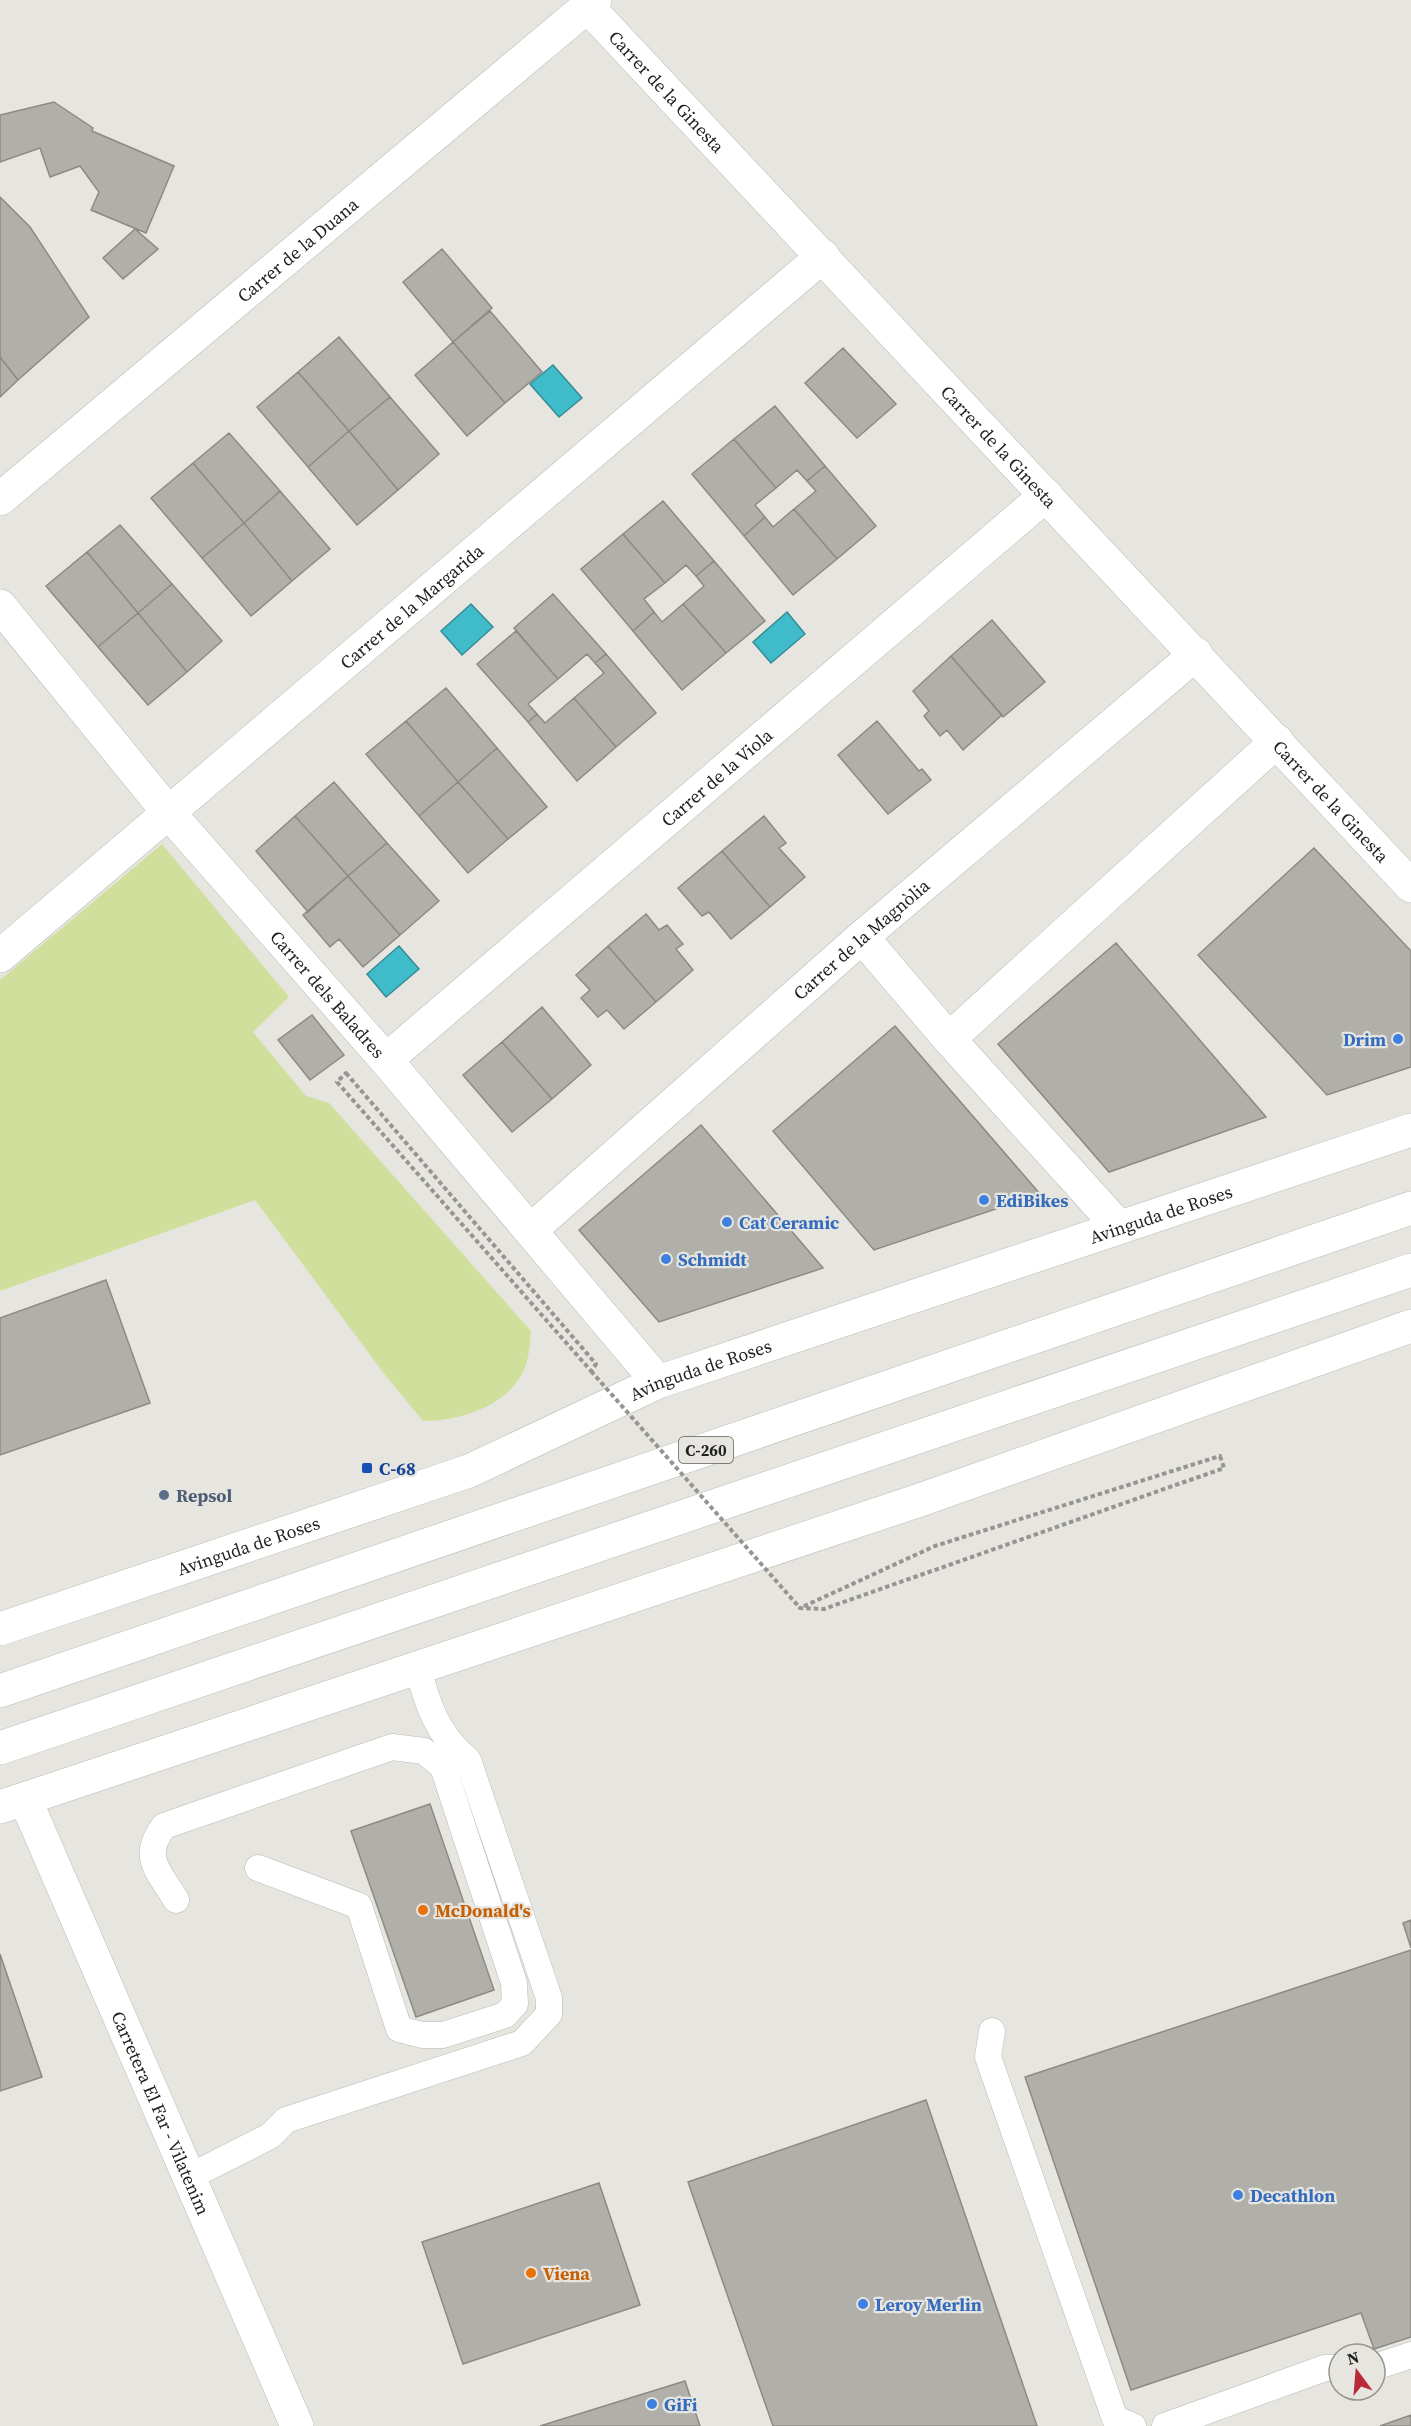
<svg xmlns="http://www.w3.org/2000/svg" width="1411" height="2426" font-family="'Source Serif 4',serif">
<rect width="100%" height="100%" fill="#e6e5df"/>
<!-- green -->
<path fill="#d0df9b" d="M 162,844 L 289,997 L 253,1032 L 306,1096 L 329,1103 L 531,1331 C 530,1345 529,1359 523,1372 C 505,1407 460,1421 423,1421 L 385,1375 L 255,1200 L 0,1291 L 0,980 Z"/>
<!-- water -->
<path fill="#40bbca" stroke="#368c96" stroke-width="1.5" d="M 553,365 L 582,398 L 559,417 L 530,384 Z
M 471,604 L 493,627 L 462,655 L 441,631 Z
M 787,612 L 805,634 L 771,663 L 753,642 Z
M 399,946 L 419,969 L 386,997 L 367,974 Z"/>
<!-- building -->
<path fill="#b0afa9" stroke="#8c8a85" stroke-width="1.5" d="M 54,102 L 93,128 L 92,131 L 174,166 L 146,233 L 91,210 L 99,192 L 80,166 L 50,177 L 40,148 L 0,162 L 0,115 Z
M 0,197 L 30,227 L 89,317 L 18,380 L 0,357 Z
M 135,229 L 158,249 L 123,279 L 103,258 Z
M 442,249 L 492,308 L 453,342 L 403,282 Z
M 490,311 L 542,372 L 505,403 L 453,342 Z
M 339,337 L 390,397 L 349,431 L 298,372 Z
M 453,342 L 505,403 L 467,436 L 415,375 Z
M 843,348 L 896,404 L 857,438 L 805,383 Z
M 0,357 L 18,380 L 0,397 Z
M 298,372 L 349,431 L 308,467 L 257,407 Z
M 390,397 L 439,454 L 398,490 L 349,431 Z
M 775,406 L 825,466 L 807,481 L 797,470 L 776,488 L 734,439 Z
M 349,431 L 398,490 L 357,525 L 308,467 Z
M 229,433 L 280,491 L 244,523 L 193,463 Z
M 734,439 L 776,488 L 755,505 L 765,517 L 744,536 L 692,474 Z
M 193,463 L 244,523 L 202,558 L 151,498 Z
M 825,466 L 876,526 L 837,559 L 794,509 L 816,491 L 807,481 Z
M 280,491 L 330,549 L 292,581 L 244,523 Z
M 663,501 L 714,561 L 696,576 L 686,565 L 665,583 L 623,534 Z
M 794,509 L 837,559 L 793,595 L 744,536 L 765,517 L 773,527 Z
M 244,523 L 292,581 L 251,616 L 202,558 Z
M 120,525 L 172,584 L 138,613 L 87,552 Z
M 623,534 L 665,583 L 644,599 L 654,612 L 633,631 L 581,569 Z
M 87,552 L 138,613 L 98,647 L 46,586 Z
M 714,561 L 765,621 L 726,653 L 683,604 L 704,586 L 696,576 Z
M 172,584 L 222,641 L 187,672 L 138,613 Z
M 553,594 L 606,654 L 595,663 L 587,654 L 558,679 L 514,628 Z
M 683,604 L 726,653 L 682,690 L 633,631 L 654,612 L 662,622 Z
M 138,613 L 187,672 L 148,705 L 98,647 Z
M 992,620 L 1045,682 L 1003,717 L 951,656 Z
M 516,631 L 558,679 L 528,704 L 537,714 L 528,722 L 477,664 Z
M 606,654 L 656,713 L 616,747 L 574,698 L 604,673 L 595,663 Z
M 951,656 L 1002,715 L 963,750 L 947,730 L 940,736 L 924,716 L 929,711 L 913,691 Z
M 446,688 L 497,748 L 458,782 L 406,721 Z
M 574,698 L 616,747 L 577,781 L 528,722 L 537,714 L 545,723 Z
M 406,721 L 458,782 L 419,816 L 366,754 Z
M 877,721 L 919,771 L 922,769 L 931,780 L 888,814 L 838,755 Z
M 497,748 L 547,807 L 508,839 L 458,782 Z
M 334,782 L 387,843 L 348,876 L 295,816 Z
M 458,782 L 508,839 L 468,873 L 419,816 Z
M 295,816 L 348,876 L 308,912 L 256,851 Z
M 764,816 L 786,843 L 779,848 L 805,877 L 770,907 L 722,851 Z
M 387,843 L 439,901 L 400,935 L 348,876 Z
M 1314,848 L 1411,951 L 1411,1067 L 1327,1095 L 1198,955 Z
M 722,851 L 770,907 L 731,939 L 709,912 L 702,916 L 678,888 Z
M 348,876 L 400,935 L 363,967 L 339,939 L 330,947 L 303,915 Z
M 646,914 L 659,930 L 667,925 L 683,944 L 676,949 L 693,970 L 656,1002 L 608,946 Z
M 1116,943 L 1204,1045 L 1266,1117 L 1109,1172 L 998,1044 Z
M 608,946 L 656,1002 L 624,1029 L 607,1010 L 598,1017 L 581,998 L 590,990 L 576,975 Z
M 542,1007 L 591,1065 L 552,1099 L 502,1042 Z
M 312,1015 L 344,1055 L 310,1080 L 278,1040 Z
M 895,1026 L 1040,1194 L 874,1250 L 773,1131 Z
M 502,1042 L 552,1099 L 512,1132 L 463,1075 Z
M 701,1125 L 823,1268 L 659,1322 L 579,1230 Z
M 106,1280 L 150,1403 L 0,1455 L 0,1318 Z
M 430,1804 L 494,1990 L 416,2017 L 351,1831 Z
M 1411,1920 L 1411,1948 L 1403,1923 Z
M 1411,1950 L 1411,2337 L 1374,2349 L 1361,2313 L 1131,2390 L 1025,2077 Z
M 0,1954 L 42,2077 L 0,2091 Z
M 926,2100 L 1037,2426 L 773,2426 L 688,2182 Z
M 599,2183 L 640,2305 L 463,2364 L 422,2242 Z
M 685,2381 L 700,2426 L 540,2426 Z
M 1411,2415 L 1411,2426 L 1380,2426 Z"/>
<g fill="none" stroke-linecap="round" stroke-linejoin="round">
<!-- lane casing -->
<g stroke="#bcbab5" stroke-width="27">
<path id="lane" d="M 176,1900 C 159,1871 140,1857 164,1826 L 392,1747 L 424,1751 L 443,1767 L 514,1983 L 515,2004 L 505,2015 L 443,2035 L 422,2035 L 399,2029 L 359,1906 L 258,1868
M 992,2031 L 988,2057 L 1115,2419 L 1133,2426
M 189,2177 L 270,2136 L 286,2120 L 522,2043 L 549,2014 L 549,1998 L 468,1760 C 438,1736 427,1704 418,1668
M 1375,2367 L 1411,2355
M 1165,2426 L 1325,2368 L 1339,2368"/>
</g>
<!-- street casing -->
<g stroke="#bcbab5" stroke-width="34">
<g id="street">
<path id="s1" d="M 587,6 L 1411,886"/>
<path id="s2" d="M 0,499 L 595,0"/>
<path id="s3" d="M 0,606 L 168,812 L 386,1060 L 658,1382"/>
<path d="M 862,937 L 949,1039 L 1118,1226"/>
<path id="s4" d="M 0,956 L 823,256"/>
<path d="M 949,1039 L 1277,741"/>
<path id="s5" d="M 386,1060 L 1046,495"/>
<path id="s6" d="M 531,1230 L 862,937 L 1196,654"/>
<path id="s7" d="M 0,1629 L 469,1471 L 658,1382 L 1411,1130"/>
<path id="s8" d="M 25,1799 L 297,2426"/>
<path d="M 0,1807 L 920,1500 L 1411,1326"/>
</g>
</g>
<!-- highway casing -->
<g stroke="#bcbab5" stroke-width="34">
<path id="highway" d="M 0,1691 L 1411,1208
M 0,1748 L 1411,1270"/>
</g>
<!-- path -->
<path stroke="#969591" stroke-width="4" stroke-dasharray="4.5 3" stroke-linecap="butt" d="M 346,1073 L 596,1364 L 591,1371 L 337,1082 Z
M 1220,1456 L 1224,1468 L 824,1609 L 800,1608 L 935,1546 Z"/>
<!-- lane -->
<use href="#lane" stroke="#fff" stroke-width="26"/>
<!-- street -->
<use href="#street" stroke="#fff" stroke-width="33"/>
<!-- highway -->
<use href="#highway" stroke="#fff" stroke-width="33"/>
<!-- path-bridge -->
<path stroke="#969591" stroke-width="4" stroke-dasharray="4.5 3" stroke-linecap="butt" d="M 591,1371 L 800,1608"/>
</g>
<!-- markers -->
<g fill="#3f7fe0" stroke="#e6e5df" stroke-width="2">
<circle cx="1398" cy="1039" r="6"/>
<circle cx="984" cy="1200" r="6"/>
<circle cx="727" cy="1222" r="6"/>
<circle cx="666" cy="1259" r="6"/>
<circle cx="1238" cy="2195" r="6"/>
<circle cx="863" cy="2304" r="6"/>
<circle cx="652" cy="2404" r="6"/>
</g>
<rect fill="#1a4fb4" stroke="#e6e5df" stroke-width="2" x="361" y="1462" width="12" height="12" rx="3"/>
<circle fill="#5c6f8a" stroke="#e6e5df" stroke-width="2" cx="164" cy="1495" r="6"/>
<g fill="#e8710a" stroke="#e6e5df" stroke-width="2">
<circle cx="423" cy="1910" r="6"/>
<circle cx="531" cy="2273" r="6"/>
</g>
<g text-anchor="middle" dominant-baseline="central" stroke-width="4.5" stroke-linejoin="round" paint-order="stroke">
<!-- shield labels -->
<rect fill="#e6e5df" stroke="#5b5a57" stroke-width="1.5" x="679" y="1437" width="54" height="26" rx="4.5"/>
<g font-size="16" font-weight="bold" fill="#201f1d">
<text x="706" y="1450">C-260</text>
</g>
<!-- street labels -->
<g font-size="18" fill="#201f1d" stroke="#e6e5df">
<text stroke="none"><textPath href="#s1" startOffset="117">Carrer de la Ginesta</textPath></text>
<text stroke="none"><textPath href="#s2" startOffset="388">Carrer de la Duana</textPath></text>
<text stroke="none"><textPath href="#s1" startOffset="603">Carrer de la Ginesta</textPath></text>
<text stroke="none"><textPath href="#s4" startOffset="540">Carrer de la Margarida</textPath></text>
<text stroke="none"><textPath href="#s5" startOffset="435">Carrer de la Viola</textPath></text>
<text stroke="none"><textPath href="#s1" startOffset="1089">Carrer de la Ginesta</textPath></text>
<text stroke="none"><textPath href="#s6" startOffset="440">Carrer de la Magnòlia</textPath></text>
<text stroke="none"><textPath href="#s3" startOffset="508">Carrer dels Baladres</textPath></text>
<text stroke="none"><textPath href="#s7" startOffset="1234">Avinguda de Roses</textPath></text>
<text stroke="none"><textPath href="#s7" startOffset="748">Avinguda de Roses</textPath></text>
<text stroke="none"><textPath href="#s7" startOffset="262">Avinguda de Roses</textPath></text>
<text stroke="none"><textPath href="#s8" startOffset="342">Carretera El Far - Vilatenim</textPath></text>
</g>
<!-- shop labels -->
<g font-size="18" font-weight="bold" fill="#366cbe" stroke="#e6e5df" text-anchor="start">
<text x="1386" y="1039" text-anchor="end">Drim</text>
<text x="996" y="1200">EdiBikes</text>
<text x="739" y="1222">Cat Ceramic</text>
<text x="678" y="1259">Schmidt</text>
<text x="1250" y="2195">Decathlon</text>
<text x="875" y="2304">Leroy Merlin</text>
<text x="664" y="2404">GiFi</text>
</g>
<!-- transit labels -->
<g font-size="18" font-weight="bold" fill="#164399" stroke="#e6e5df" text-anchor="start">
<text x="379" y="1468">C-68</text>
</g>
<!-- service labels -->
<g font-size="18" font-weight="bold" fill="#4e5e75" stroke="#e6e5df" text-anchor="start">
<text x="176" y="1495">Repsol</text>
</g>
<!-- food labels -->
<g font-size="18" font-weight="bold" fill="#c56008" stroke="#e6e5df" text-anchor="start">
<text x="435" y="1910">McDonald's</text>
<text x="543" y="2273">Viena</text>
</g>
</g>
<!-- north arrow -->
<g transform="translate(1357 2372) rotate(344)"><circle r="28" fill="#e6e5df" stroke="#979691" stroke-width="1.5"/>
<path d="M0-4.5L10 22L0 15L-10 22Z" fill="#ba2938"/>
<text y="-9" font-size="16" font-weight="bold" text-anchor="middle" fill="#201f1d">N</text>
</g>
</svg>
